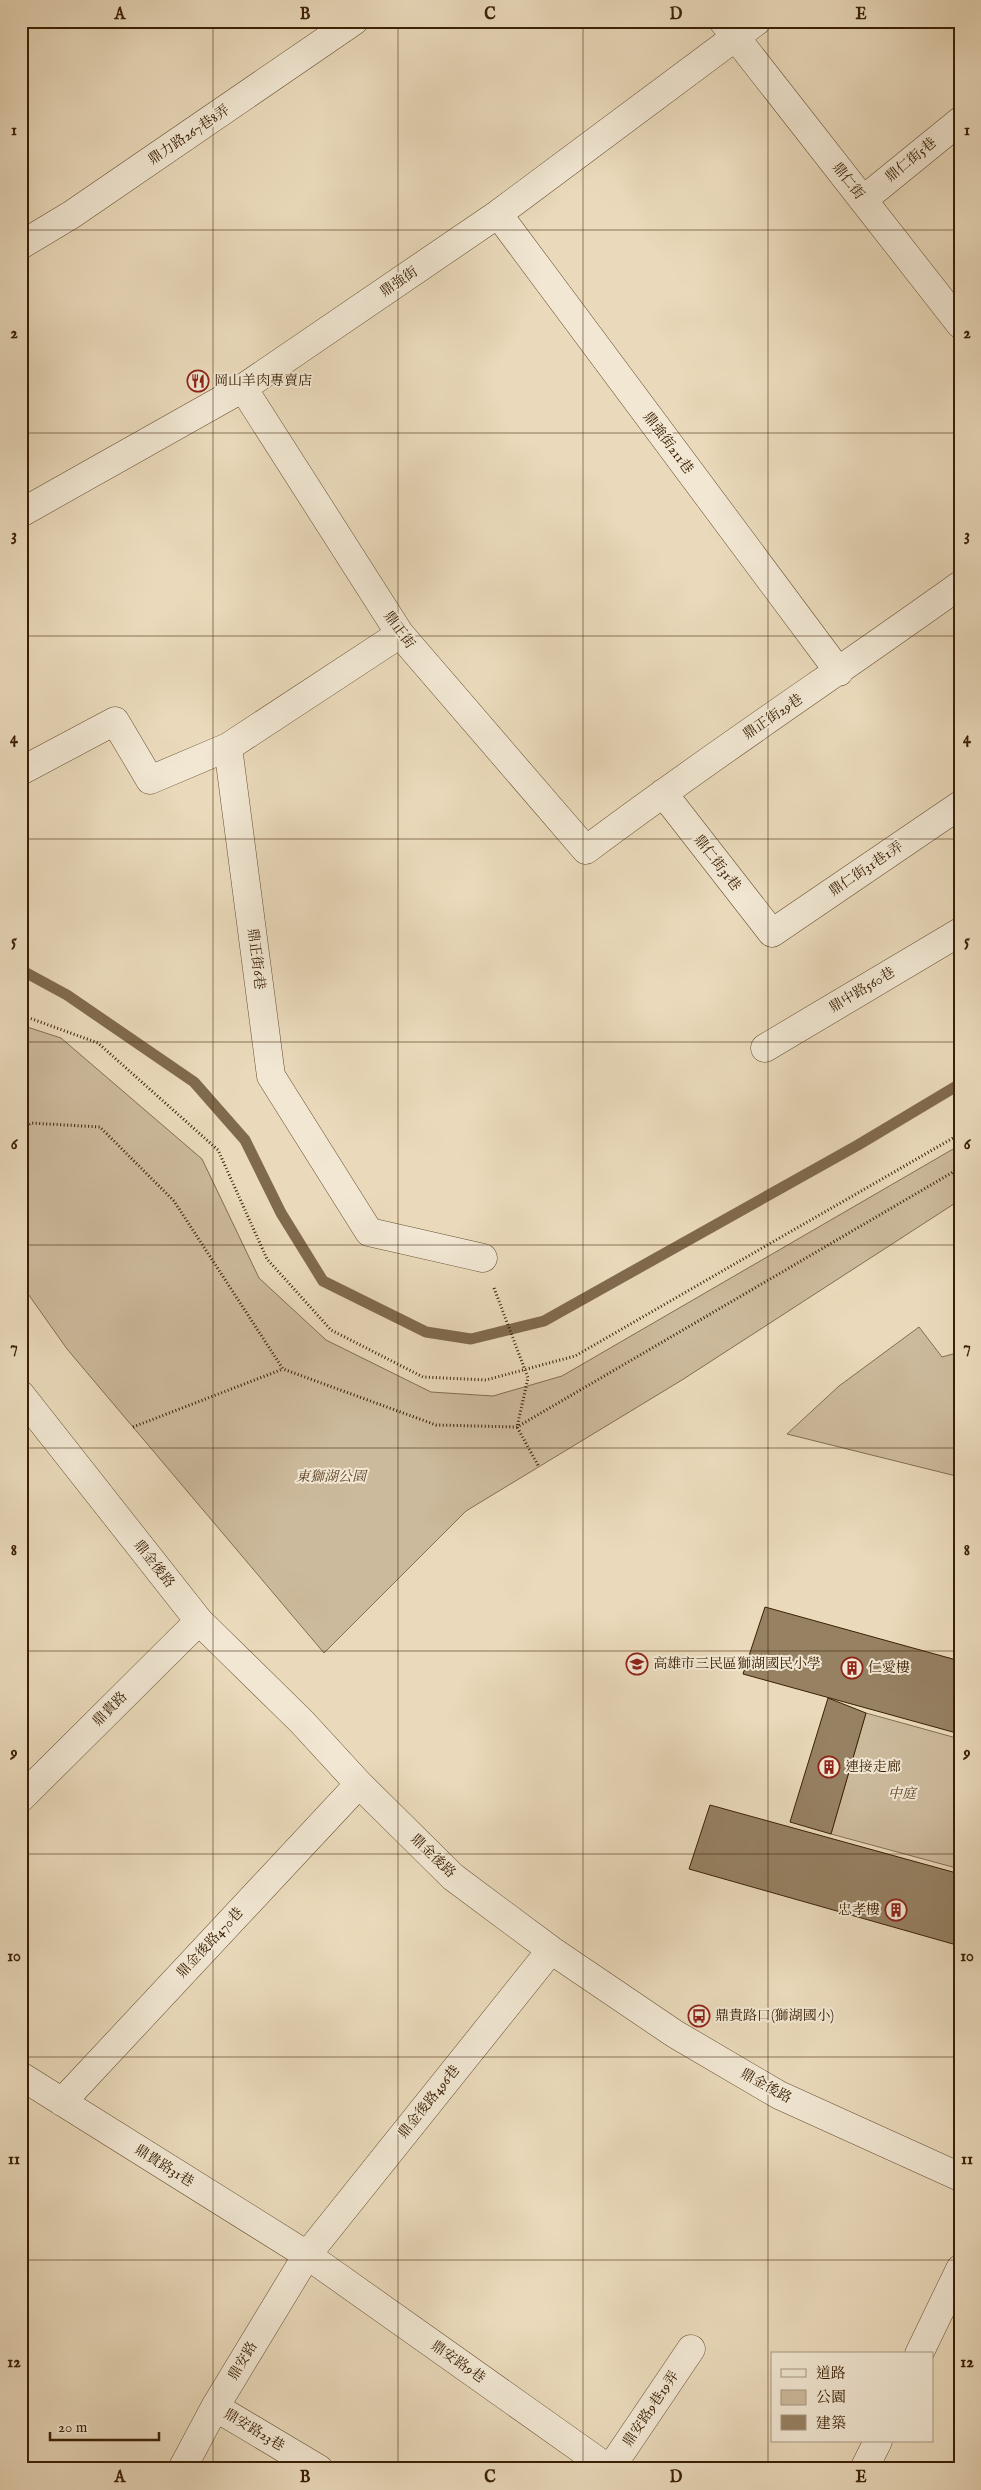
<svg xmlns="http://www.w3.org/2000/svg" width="981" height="2490" font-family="'IM FELL English','Noto Serif TC',serif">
<rect width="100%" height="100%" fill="#eadabb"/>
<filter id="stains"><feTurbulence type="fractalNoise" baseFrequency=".004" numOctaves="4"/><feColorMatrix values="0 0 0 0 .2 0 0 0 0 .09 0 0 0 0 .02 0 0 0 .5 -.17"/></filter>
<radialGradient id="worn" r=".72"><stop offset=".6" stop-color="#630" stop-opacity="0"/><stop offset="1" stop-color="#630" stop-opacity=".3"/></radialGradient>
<!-- green -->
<path fill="#ccba9c" stroke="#846d50" d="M 21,1025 L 61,1038 L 202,1159 L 259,1278 L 326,1340 L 431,1392 L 493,1396 L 562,1376 L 960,1145 L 960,1200 L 682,1380 L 466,1511 L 324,1653 L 67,1349 L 21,1284 Z
M 919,1327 L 942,1357 L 960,1352 L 960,1477 L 787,1434 L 839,1386 Z
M 866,1713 L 960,1739 L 960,1869 L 831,1834 Z"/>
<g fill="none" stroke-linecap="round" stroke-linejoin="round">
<!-- stream -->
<path stroke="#806a4d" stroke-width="11" d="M 21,970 L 67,995 L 194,1082 L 245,1140 L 281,1213 L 323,1281 L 426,1332 L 471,1339 L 544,1321 L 858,1145 L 960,1084"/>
</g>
<!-- building -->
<path fill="#968163" stroke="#3b2004" d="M 765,1607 L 960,1661 L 960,1734 L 743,1674 Z
M 828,1698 L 866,1713 L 831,1834 L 790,1822 Z
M 710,1805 L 960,1874 L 960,1946 L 689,1869 Z"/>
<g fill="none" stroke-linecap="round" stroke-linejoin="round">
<!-- minor casing -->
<g stroke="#674e32" stroke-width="29">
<path id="minor" d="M 723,21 L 960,324
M 863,200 L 960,121
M 498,214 L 839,672
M 21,245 L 71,215 L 354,21
M 243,388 L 400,634 L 586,850 C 708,758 836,674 960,585
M 21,513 L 243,388 L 498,214 L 757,21
M 400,634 L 228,747 L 271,1076 L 369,1232 L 483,1258
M 21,771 L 115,721 L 150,780 L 228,747
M 663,793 L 772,933 L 960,805
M 765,1048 L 960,932
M 21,1395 L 199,1621 L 302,1722 L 359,1784 L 453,1877 L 551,1950 L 675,2034 L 779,2095 L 960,2177
M 21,1798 L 199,1621
M 21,2076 L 307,2255 L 609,2469
M 62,2102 L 359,1784
M 919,2354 L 960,2269
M 215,2407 L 319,2469
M 182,2469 L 215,2407 L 307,2255 L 551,1950
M 610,2469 L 691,2349
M 864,2469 L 878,2441"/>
</g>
<!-- path -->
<path stroke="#3b2004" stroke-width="3" stroke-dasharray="1 2.5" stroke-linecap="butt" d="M 21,1015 L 98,1043 L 218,1150 L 267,1259 L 331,1330 L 423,1377 L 486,1380 L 575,1356 L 960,1134
M 21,1131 L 31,1123 L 100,1127 L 174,1201 L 283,1369 L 436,1425 L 517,1427 L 960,1168
M 494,1288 L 528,1378 L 517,1427 L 539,1467
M 133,1427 L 283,1369"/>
<!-- minor -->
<use href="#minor" stroke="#f1e7d3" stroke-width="28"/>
</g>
<!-- grid -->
<path fill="none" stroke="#3b2004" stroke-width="1" stroke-opacity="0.55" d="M 213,21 L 213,2469M 398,21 L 398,2469M 583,21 L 583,2469M 768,21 L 768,2469M 21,230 L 960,230M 21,433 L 960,433M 21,636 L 960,636M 21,839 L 960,839M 21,1042 L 960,1042M 21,1245 L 960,1245M 21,1448 L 960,1448M 21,1651 L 960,1651M 21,1854 L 960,1854M 21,2057 L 960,2057M 21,2260 L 960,2260"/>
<!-- icons -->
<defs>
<g id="restaurant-ring" transform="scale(1.125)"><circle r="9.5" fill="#f1e7d3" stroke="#8f2418" stroke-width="1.5"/><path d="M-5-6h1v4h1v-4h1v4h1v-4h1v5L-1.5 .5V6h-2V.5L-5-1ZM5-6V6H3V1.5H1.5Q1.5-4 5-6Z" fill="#8f2418"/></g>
<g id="school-ring" transform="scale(1.125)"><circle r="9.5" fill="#f1e7d3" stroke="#8f2418" stroke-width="1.5"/><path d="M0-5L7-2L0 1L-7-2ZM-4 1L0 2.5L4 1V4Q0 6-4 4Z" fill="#8f2418"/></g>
<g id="building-ring" transform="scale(1.125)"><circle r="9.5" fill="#f1e7d3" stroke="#8f2418" stroke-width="1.5"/><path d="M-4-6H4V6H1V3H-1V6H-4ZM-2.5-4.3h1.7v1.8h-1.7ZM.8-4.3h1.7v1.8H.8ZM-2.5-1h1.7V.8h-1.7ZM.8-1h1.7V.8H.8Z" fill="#8f2418"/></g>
<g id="bus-ring" transform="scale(1.125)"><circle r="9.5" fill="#f1e7d3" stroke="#8f2418" stroke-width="1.5"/><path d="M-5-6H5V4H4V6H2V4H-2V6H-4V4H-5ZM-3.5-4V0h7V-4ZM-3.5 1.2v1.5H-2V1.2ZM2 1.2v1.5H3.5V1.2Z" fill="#8f2418"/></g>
</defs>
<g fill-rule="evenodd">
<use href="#restaurant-ring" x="198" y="381"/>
<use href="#school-ring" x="637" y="1664"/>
<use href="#building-ring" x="852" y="1668"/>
<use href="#building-ring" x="829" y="1767"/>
<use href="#building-ring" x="896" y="1910"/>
<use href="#bus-ring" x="699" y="2016"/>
</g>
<g text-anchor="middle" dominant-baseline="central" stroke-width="4" stroke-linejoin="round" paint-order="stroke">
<!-- street labels -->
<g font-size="14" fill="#3b2004" stroke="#f1e7d3">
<text transform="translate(189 135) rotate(-34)">鼎力路267巷8弄</text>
<text transform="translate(911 160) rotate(-39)">鼎仁街5巷</text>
<text transform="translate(848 181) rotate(52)">鼎仁街</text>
<text transform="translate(399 282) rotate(-34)">鼎強街</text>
<text transform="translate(668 443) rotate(53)">鼎強街211巷</text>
<text transform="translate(399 630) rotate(54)">鼎正街</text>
<text transform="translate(773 717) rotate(-34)">鼎正街29巷</text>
<text transform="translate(717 863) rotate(52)">鼎仁街31巷</text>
<text transform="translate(866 869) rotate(-34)">鼎仁街31巷1弄</text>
<text transform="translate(256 959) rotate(83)">鼎正街6巷</text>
<text transform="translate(862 990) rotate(-31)">鼎中路560巷</text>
<text transform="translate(154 1564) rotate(52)">鼎金後路</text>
<text transform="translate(110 1709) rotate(-45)">鼎貴路</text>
<text transform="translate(433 1856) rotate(44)">鼎金後路</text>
<text transform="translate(210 1943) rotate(-47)">鼎金後路470巷</text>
<text transform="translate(766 2086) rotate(29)">鼎金後路</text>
<text transform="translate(429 2102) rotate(-51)">鼎金後路496巷</text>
<text transform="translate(164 2166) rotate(32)">鼎貴路31巷</text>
<text transform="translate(243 2361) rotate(-59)">鼎安路</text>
<text transform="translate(458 2362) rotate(35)">鼎安路9巷</text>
<text transform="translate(651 2409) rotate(-56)">鼎安路9巷19弄</text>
<text transform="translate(254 2430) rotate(31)">鼎安路23巷</text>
</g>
<!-- poi labels -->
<g font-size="14" fill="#3b2004" stroke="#f1e7d3" text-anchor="start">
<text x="214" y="381">岡山羊肉專賣店</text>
<text x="653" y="1664">高雄市三民區獅湖國民小學</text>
<text x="868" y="1668">仁愛樓</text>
<text x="845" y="1767">連接走廊</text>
<text x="880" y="1910" text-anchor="end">忠孝樓</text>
<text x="715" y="2016">鼎貴路口(獅湖國小)</text>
</g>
<!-- park labels -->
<g font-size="14" font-style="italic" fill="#5f462a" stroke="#f1e7d3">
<text x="331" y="1477">東獅湖公園</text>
<text x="902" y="1794">中庭</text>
</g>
</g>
<!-- margin -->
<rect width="981" height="2490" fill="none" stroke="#eadabb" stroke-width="55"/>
<!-- legend -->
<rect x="771" y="2352" width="162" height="90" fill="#f1e7d3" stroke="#a89780"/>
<rect x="781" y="2369" width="25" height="8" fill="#f1e7d3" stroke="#a89780"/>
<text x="816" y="2378" font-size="15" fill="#3b2004">道路</text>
<rect x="781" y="2390" width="25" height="15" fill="#ccba9c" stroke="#a89780"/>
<text x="816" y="2402" font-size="15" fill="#3b2004">公園</text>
<rect x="781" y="2415" width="25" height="15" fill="#968163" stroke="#a89780"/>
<text x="816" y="2428" font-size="15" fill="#3b2004">建築</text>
<!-- scale -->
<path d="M50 2432v8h109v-8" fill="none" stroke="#3b2004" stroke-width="2.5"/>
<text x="58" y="2432" font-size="15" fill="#3b2004" stroke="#f1e7d3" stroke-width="4" paint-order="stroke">20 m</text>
<rect x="28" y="28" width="926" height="2434" fill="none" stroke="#3b2004" stroke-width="2"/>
<g font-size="16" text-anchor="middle" font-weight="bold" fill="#3b2004">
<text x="120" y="19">A</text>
<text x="305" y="19">B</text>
<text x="490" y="19">C</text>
<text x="676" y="19">D</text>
<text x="861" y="19">E</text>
<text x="14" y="135">1</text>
<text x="967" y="135">1</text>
<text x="14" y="338">2</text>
<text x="967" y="338">2</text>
<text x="14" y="540">3</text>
<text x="967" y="540">3</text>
<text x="14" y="743">4</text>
<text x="967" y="743">4</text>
<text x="14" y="946">5</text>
<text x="967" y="946">5</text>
<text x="14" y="1149">6</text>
<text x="967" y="1149">6</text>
<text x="14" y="1352">7</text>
<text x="967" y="1352">7</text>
<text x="14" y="1555">8</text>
<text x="967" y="1555">8</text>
<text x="14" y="1758">9</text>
<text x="967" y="1758">9</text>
<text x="14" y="1961">10</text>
<text x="967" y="1961">10</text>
<text x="14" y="2164">11</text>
<text x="967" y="2164">11</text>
<text x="14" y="2367">12</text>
<text x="967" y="2367">12</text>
<text x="120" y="2482">A</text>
<text x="305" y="2482">B</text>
<text x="490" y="2482">C</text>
<text x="676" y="2482">D</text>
<text x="861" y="2482">E</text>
</g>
<rect width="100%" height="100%" filter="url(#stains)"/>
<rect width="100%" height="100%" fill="url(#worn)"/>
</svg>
